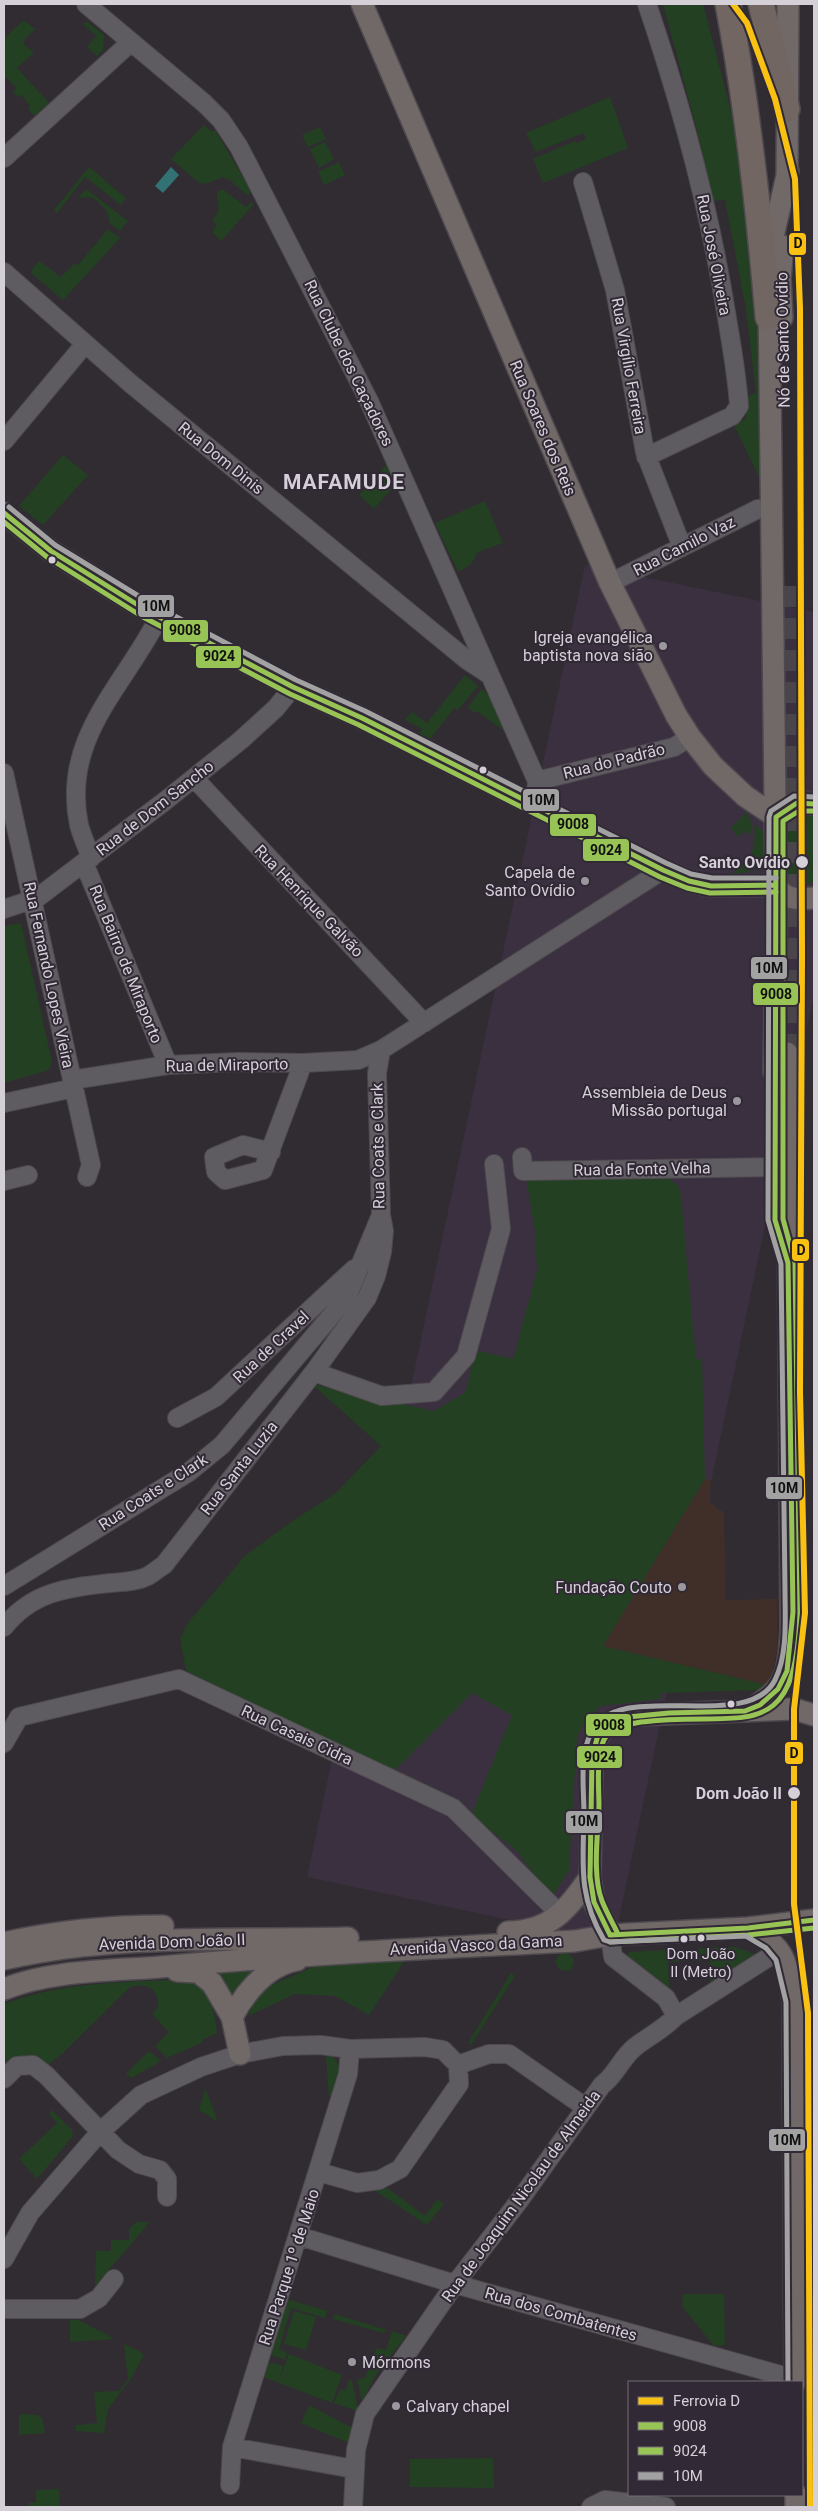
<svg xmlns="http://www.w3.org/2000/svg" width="818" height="2511" font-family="Roboto,sans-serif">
<rect width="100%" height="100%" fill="#302c32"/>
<!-- built -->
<path fill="#3b3040" d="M 585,565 L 814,612 L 814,994 L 614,1942 L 307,1877 Z"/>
<!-- education -->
<path fill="#3f2f28" d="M 705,1479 L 711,1480 L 710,1501 L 715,1507 L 724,1512 L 726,1600 L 777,1599 L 777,1648 L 773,1674 L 767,1685 L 603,1646 Z"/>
<!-- green -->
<path fill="#244022" d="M 663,4 L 703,4 L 733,119 L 758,286 L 761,481 L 734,425 L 745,419 L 747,410 L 746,397 L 756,393 L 746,309 L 725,200 L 713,201 L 697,130 Z
M 24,20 L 35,29 L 23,41 L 24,44 L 34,53 L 17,68 L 49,103 L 34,116 L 28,108 L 30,106 L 21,94 L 18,97 L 13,92 L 16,88 L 6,77 L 4,79 L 4,48 L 6,45 L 4,38 Z
M 86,21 L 104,35 L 103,51 L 97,56 L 87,47 L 96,36 L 83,24 Z
M 610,97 L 628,148 L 543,183 L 533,159 L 575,141 L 577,143 L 586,139 L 583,133 L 536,152 L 526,133 Z
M 204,125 L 212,132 L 215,130 L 251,191 L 248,196 L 231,181 L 223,177 L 205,184 L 198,182 L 171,159 Z
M 320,127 L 326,139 L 308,147 L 302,135 Z
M 325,142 L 334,159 L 319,168 L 310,149 Z
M 339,162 L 345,175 L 324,185 L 318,172 Z
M 89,167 L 126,198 L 121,205 L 85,177 L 57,213 L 54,210 Z
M 86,189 L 128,221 L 120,231 L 110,223 L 107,211 L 98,202 L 92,197 L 78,198 Z
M 223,189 L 246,207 L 252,202 L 254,204 L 221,241 L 212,232 L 217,225 L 212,221 C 224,206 216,207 217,192 Z
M 108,229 L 120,238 L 63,300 L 30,272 L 39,261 L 61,277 L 75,263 L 78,265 Z
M 63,455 L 88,475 L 43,525 L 19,506 Z
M 387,464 L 396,484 L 374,509 L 359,495 Z
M 485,501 L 503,543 L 478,552 L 470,565 L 458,572 L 435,523 Z
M 465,675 L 478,686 L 458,710 L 454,708 L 427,743 L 416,738 L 422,729 L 405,720 L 412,712 L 427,723 Z
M 482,689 L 490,696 L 507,733 L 477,711 L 474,713 L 468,707 Z
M 747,812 L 752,825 L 750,836 L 746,830 L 738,837 L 731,828 Z
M 798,813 L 814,814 L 814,882 L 806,885 L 794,881 L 788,873 L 786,826 Z
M 754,824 L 764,832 L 765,862 C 755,872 744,873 731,874 C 753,857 756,851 754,824 Z
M 21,923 L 52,1062 L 49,1070 L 4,1083 L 4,926 Z
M 665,1175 L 680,1188 L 696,1359 L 702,1359 L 705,1479 L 603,1646 L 767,1685 L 761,1690 L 660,1693 L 661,1699 L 600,1706 L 585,1721 L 577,1737 L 569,1870 L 552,1897 L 515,1849 L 471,1816 L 512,1715 L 472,1693 L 391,1774 L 195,1679 L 186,1670 L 180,1639 L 188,1623 L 245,1556 L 291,1522 L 336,1493 L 381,1446 L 312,1384 L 434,1411 L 466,1392 L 475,1350 L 513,1359 L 537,1271 L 535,1231 L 526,1176 Z
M 736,1947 L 757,1955 L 711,1985 L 710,1960 L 692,1961 L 691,1949 Z
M 685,1949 L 686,1961 L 668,1962 L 669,1987 L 627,1956 L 629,1952 Z
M556 1962a9 9 0 1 1 18 0a9 9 0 1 1-18 0Z
M 407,1957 L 369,2015 L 335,1996 L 295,1994 L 248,2016 L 257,1996 L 267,1987 L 320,1964 Z
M 261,1968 L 231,1999 L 219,1973 Z
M 511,1973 L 515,1976 L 471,2045 L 468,2043 Z
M 193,1979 C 210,1992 215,2012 217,2033 L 202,2040 L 203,2042 L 167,2058 L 155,2046 L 169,2032 L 152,2014 L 158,2007 C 159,1989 147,1982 130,1987 L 62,2054 L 46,2066 L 15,2059 L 4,2066 L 4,2004 C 64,1981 130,1982 193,1979 Z
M 149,2051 L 161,2061 L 131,2078 L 126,2074 Z
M 330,2053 C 345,2067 338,2080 334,2098 L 329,2096 L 326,2057 Z
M 205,2090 L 206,2090 L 218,2122 L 199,2110 Z
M 52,2110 L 72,2130 L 73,2136 L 37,2179 L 19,2159 L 57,2123 L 49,2114 Z
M 386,2187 L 425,2216 L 437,2199 L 444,2204 L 427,2225 L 374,2190 Z
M 150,2222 L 95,2286 L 96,2251 L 111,2251 L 111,2240 L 129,2240 L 129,2229 L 136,2222 Z
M 683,2294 L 724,2294 L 725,2345 L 714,2346 L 682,2306 Z
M 287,2299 L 327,2311 L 325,2318 L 291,2308 L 279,2349 L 287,2353 L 285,2360 L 271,2355 Z
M 294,2311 L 316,2317 L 306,2350 L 284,2344 Z
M 335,2314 L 387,2330 L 383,2333 L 333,2319 Z
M 70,2320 L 79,2320 L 115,2339 L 70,2342 Z
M 392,2331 L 406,2336 L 377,2373 L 362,2401 L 357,2380 L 365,2378 L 376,2348 L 386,2350 Z
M 124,2344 L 144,2354 L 132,2377 L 108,2409 L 104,2433 L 76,2431 L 76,2425 L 97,2423 L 94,2392 L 119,2391 L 128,2380 Z
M 289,2354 L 342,2375 L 332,2403 L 264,2377 L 269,2362 L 283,2366 L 279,2381 Z
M 352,2380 L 358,2409 L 357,2411 L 334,2403 L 340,2389 L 345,2391 L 349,2381 Z
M 309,2405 L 352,2428 L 349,2443 L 301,2423 Z
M 19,2414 L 37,2415 L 42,2418 L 45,2433 L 19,2435 Z
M 493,2458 L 494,2488 L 410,2487 L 410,2459 Z
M 59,2489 L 60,2507 L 29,2507 L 29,2503 L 36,2502 L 36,2490 Z"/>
<!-- water -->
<path fill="#337274" d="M 171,167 L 179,175 L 163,193 L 155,186 Z"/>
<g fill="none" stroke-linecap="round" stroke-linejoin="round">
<!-- major-tunnel -->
<path stroke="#49454b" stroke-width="21" stroke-dasharray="21 11" stroke-linecap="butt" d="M 786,586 L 787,1053"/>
<!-- minor casing -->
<g stroke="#4e494f" stroke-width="20">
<path id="minor" d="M 86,4 L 204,103 L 221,120 L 239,147 L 369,401 L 537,781 L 535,806
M 4,158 L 131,42
M 583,182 L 615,290 L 645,452 L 682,547
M 4,272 L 130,383 L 467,660 L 490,675
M 4,441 L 85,344
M 646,457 L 732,416 L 739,406 C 737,374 731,343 726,312 C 709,207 681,104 647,4
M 610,583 L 758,509
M 4,773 L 91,1165 L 87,1177
M 194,778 L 424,1023
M 537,781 L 674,747 L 690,737
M 91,858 C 87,847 82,836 79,825 C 61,738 123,688 159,617
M 84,863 L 168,1065
M 4,909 L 37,898 L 165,801 L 241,740 L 276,708 L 293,687
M 72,1080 L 168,1065 L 238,1062 L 303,1063 L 358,1060 L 381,1050 L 663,870
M 4,1103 L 74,1088
M 271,1152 L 243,1145 L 214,1157 L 216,1172 L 225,1180 L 263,1170 L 303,1063
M 522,1157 L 523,1171 L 775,1167
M 4,1181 L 28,1175
M 314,1372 L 382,1396 L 434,1392 L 466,1356 L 501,1229 L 494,1164
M 177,1418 L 216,1397 L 354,1269
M 4,1586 L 189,1472 L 222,1445 L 347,1297 L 381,1215
M 4,1627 C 33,1591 67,1588 110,1583 C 123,1582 136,1582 148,1576 C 153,1573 159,1568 164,1565 L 314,1372 L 367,1298 L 376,1276 L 382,1252 L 384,1231 L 381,1215 L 377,1073 L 381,1050
M 4,1743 L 19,1717 L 179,1679 L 453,1808 L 561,1915
M 610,1935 L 613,1957 L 666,1998 L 676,2016
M 458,2065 L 489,2054 L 509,2054 L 585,2107
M 4,2079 L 17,2066 L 33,2065 L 46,2075 L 118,2150 L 139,2164 L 160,2170 L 167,2179 L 167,2197
M 299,2236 L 455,2284 L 795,2379
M 4,2259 L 30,2213 L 100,2132 L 141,2095 L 201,2067 L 240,2054 L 283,2046 L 321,2045 L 350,2049 L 425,2047 L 443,2050 L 458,2065 L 459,2084 L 400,2169 L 379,2180 L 357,2183 L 319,2172
M 4,2309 L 80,2309 L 99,2298 L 114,2279
M 232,2447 L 354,2469
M 230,2485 L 232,2447 L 348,2074 L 350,2049
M 353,2507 L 356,2450 L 365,2414 L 455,2284 L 519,2201 L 602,2085 C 616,2075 622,2057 635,2047 C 649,2036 664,2029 676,2016 L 780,1950
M 591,2507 L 605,2500 L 666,2507"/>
</g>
<!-- major casing -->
<g stroke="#4e494f" stroke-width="24">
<path id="major" d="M 362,4 L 610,583 L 676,715 L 690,737 L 713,766 L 745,796 L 776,817
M 787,186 L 788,4
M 771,264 L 772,241 L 788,171
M 769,300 L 776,885 C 784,901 799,899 814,898
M 782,318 L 780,279 L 783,246
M 4,513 L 51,551 L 146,610 L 293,687 L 362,718 L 663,870 L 689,881 L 711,886 L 776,885
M 776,817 L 797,803 L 814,804
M 774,1072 L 777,887
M 747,1711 C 787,1689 788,1675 791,1630 L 787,1053
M 748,1928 C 787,1947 786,1962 793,2001 L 795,2382
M 508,1932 C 551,1931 567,1910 590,1877
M 610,1935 L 594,1902 L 590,1877 L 592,1757 C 597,1728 607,1720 636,1715 L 794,1709 L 814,1715
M 4,1943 C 57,1931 108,1926 163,1926
M 4,1959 C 117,1933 233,1941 348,1938
M 177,1971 L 198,1972 L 212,1983 L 232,2017 L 240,2054
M 4,1989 C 51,1970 110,1971 160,1967 C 298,1954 436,1948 575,1941 L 610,1935 L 748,1928 L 814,1920
M 232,2017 C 246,1991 266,1966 297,1960
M 796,2507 L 796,2495"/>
</g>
<!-- highway casing -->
<g stroke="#4e494f" stroke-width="28">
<path id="highway" d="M 728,4 C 748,108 759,211 768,317
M 761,4 L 787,109"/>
</g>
<!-- minor -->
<use href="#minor" stroke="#5f5c61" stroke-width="18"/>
<!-- major -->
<use href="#major" stroke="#716967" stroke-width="21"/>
<!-- highway -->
<use href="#highway" stroke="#716661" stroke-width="25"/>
<!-- bus-1 casing -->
<g stroke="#312935" stroke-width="9">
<path id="bus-1" d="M 4,513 L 51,551 L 146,610 L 293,687 L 362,718 L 663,870 L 689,881 L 711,886 L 776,885
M 610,1935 L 594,1902 L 590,1877 L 592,1757 L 598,1735 L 612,1722 L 628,1717 L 669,1713 L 745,1711 L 760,1705 L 778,1689 L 787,1671 L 793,1612 L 788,1263 L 775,1220 L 776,817 L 797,803 L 814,804
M 610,1935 L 748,1928 L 814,1920"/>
</g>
<!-- bus-2 casing -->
<g stroke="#312935" stroke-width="9">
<path id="bus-2" d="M 4,522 L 47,557 L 143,617 L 290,694 L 359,725 L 660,877 L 687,888 L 710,893 L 776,892
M 617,1932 C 612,1922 606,1911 602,1901 C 592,1875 598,1834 599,1806 C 599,1789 595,1749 607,1735 C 615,1726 630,1724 641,1722 C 741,1709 796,1751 800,1612 L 795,1263 L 783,1219 L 783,821 L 799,811 L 814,811
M 610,1942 L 748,1935 L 814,1928"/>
</g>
<!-- bus-3 casing -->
<g stroke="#312935" stroke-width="9">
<path id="bus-3" d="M 9,507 L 55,545 L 150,603 L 296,680 L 365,711 L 666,863 L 691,874 L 712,878 L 776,878
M 788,2382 L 786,2002 L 776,1960 L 766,1948 L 746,1936 L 610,1942 L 604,1940 C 578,1896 583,1864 584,1815 C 584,1789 579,1756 591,1733 C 618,1676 747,1735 775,1680 C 788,1654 785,1619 785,1590 L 781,1264 L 768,1220 L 769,817 L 771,811 L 794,796 L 814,797"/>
</g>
<!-- bus-1 -->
<use href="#bus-1" stroke="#98c455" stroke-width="5"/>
<!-- bus-2 -->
<use href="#bus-2" stroke="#98c455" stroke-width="5"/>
<!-- bus-3 -->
<use href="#bus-3" stroke="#a2a2a2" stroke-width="5"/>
<!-- rail-1 casing -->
<g stroke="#312935" stroke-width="10">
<path id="rail-1" d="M 733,4 L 747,23 L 775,99 L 795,179 L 800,308 L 802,957 L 800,1392 L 805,1613 L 794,1709 L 794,1904 L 808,2013 L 810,2507"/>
</g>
<!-- rail-1 -->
<use href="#rail-1" stroke="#f9c212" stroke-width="6"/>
</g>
<!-- markers -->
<g fill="#d5d0d8" stroke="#312935" stroke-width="2">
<circle cx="52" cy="560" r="4.5"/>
<circle cx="483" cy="770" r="4.5"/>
<circle cx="802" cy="862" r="7"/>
<circle cx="731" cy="1704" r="4.5"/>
<circle cx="794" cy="1793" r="7"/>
<circle cx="701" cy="1938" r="4.5"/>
<circle cx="684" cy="1939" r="4.5"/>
</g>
<g fill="#9b979e" stroke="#312935" stroke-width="2">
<circle cx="663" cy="646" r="5"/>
<circle cx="585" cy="881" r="5"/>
<circle cx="737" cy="1101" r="5"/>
<circle cx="682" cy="1587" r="5"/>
<circle cx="352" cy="2362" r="5"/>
<circle cx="396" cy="2406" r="5"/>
</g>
<g text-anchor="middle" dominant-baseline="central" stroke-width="4" stroke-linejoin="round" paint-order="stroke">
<!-- bus labels -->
<g font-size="15" fill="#d5d0d8" stroke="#312935">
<text x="701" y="1954">Dom João<tspan x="701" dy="18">II (Metro)</tspan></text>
</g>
<!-- street labels -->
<g font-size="16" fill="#d5d0d8" stroke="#312935">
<text transform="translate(714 255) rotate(79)">Rua José Oliveira</text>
<text transform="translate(783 340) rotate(-91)">Nó de Santo Ovídio</text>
<text transform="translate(349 363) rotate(64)">Rua Clube dos Caçadores</text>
<text transform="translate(629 366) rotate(80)">Rua Virgílio Ferreira</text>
<text transform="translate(543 428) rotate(67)">Rua Soares dos Reis</text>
<text transform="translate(221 458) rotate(39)">Rua Dom Dinis</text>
<text transform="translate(684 546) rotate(-27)">Rua Camilo Vaz</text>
<text transform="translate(614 761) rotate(-14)">Rua do Padrão</text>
<text transform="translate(155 808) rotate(-38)">Rua de Dom Sancho</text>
<text transform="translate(309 901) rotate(46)">Rua Henrique Galvão</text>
<text transform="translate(126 964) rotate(68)">Rua Bairro de Miraporto</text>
<text transform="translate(49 975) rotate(78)">Rua Fernando Lopes Vieira</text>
<text transform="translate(227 1065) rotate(-1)">Rua de Miraporto</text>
<text transform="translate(378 1146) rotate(-91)">Rua Coats e Clark</text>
<text transform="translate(642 1169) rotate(-1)">Rua da Fonte Velha</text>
<text transform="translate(271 1347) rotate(-43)">Rua de Cravel</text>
<text transform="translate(239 1468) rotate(-52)">Rua Santa Luzia</text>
<text transform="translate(153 1492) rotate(-33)">Rua Coats e Clark</text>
<text transform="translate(297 1735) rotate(25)">Rua Casais Cidra</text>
<text transform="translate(172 1942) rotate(-2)">Avenida Dom João II</text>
<text transform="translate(476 1945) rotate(-3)">Avenida Vasco da Gama</text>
<text transform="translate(521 2196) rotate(-54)">Rua de Joaquim Nicolau de Almeida</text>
<text transform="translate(289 2267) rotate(-72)">Rua Parque 1º de Maio</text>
<text transform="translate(561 2314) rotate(16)">Rua dos Combatentes</text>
</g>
<!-- poi labels -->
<g font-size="16" fill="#d5d0d8" stroke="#312935" text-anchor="end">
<text x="653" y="637">Igreja evangélica<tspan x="653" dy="18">baptista nova sião</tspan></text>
<text x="575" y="872">Capela de<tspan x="575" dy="18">Santo Ovídio</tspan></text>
<text x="727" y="1092">Assembleia de Deus<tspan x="727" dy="18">Missão portugal</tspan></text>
<text x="672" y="1587">Fundação Couto</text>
<text x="362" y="2362" text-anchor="start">Mórmons</text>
<text x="406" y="2406" text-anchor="start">Calvary chapel</text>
</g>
<!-- stop labels -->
<g font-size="16" font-weight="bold" fill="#d5d0d8" stroke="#312935" text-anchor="end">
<text x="790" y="862">Santo Ovídio</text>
<text x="782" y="1793">Dom João II</text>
</g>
<!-- district labels -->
<g font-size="21" font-weight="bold" letter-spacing="1" fill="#d5d0d8" stroke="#312935">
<text x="344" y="482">MAFAMUDE</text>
</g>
</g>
<g stroke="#312935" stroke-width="2">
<rect x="788" y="232" width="19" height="24" rx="5" fill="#f9c212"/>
<rect x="137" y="594" width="38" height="24" rx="5" fill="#a2a2a2"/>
<rect x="162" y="619" width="47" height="24" rx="5" fill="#98c455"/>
<rect x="195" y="645" width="47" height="24" rx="5" fill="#98c455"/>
<rect x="522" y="788" width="38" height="24" rx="5" fill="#a2a2a2"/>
<rect x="549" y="813" width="48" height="24" rx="5" fill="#98c455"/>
<rect x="582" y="838" width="48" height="24" rx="5" fill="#98c455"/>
<rect x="750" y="956" width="38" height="24" rx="5" fill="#a2a2a2"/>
<rect x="752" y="982" width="47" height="24" rx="5" fill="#98c455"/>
<rect x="791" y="1238" width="19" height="24" rx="5" fill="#f9c212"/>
<rect x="765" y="1476" width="38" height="24" rx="5" fill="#a2a2a2"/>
<rect x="585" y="1713" width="47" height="24" rx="5" fill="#98c455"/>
<rect x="784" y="1741" width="20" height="24" rx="5" fill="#f9c212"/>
<rect x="576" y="1745" width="47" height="24" rx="5" fill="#98c455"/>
<rect x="565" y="1810" width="38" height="24" rx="5" fill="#a2a2a2"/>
<rect x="768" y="2128" width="38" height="24" rx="5" fill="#a2a2a2"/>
</g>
<g font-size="14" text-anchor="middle" font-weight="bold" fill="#111">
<text x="798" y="248">D</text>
<text x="156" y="611">10M</text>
<text x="185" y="635">9008</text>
<text x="219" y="661">9024</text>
<text x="541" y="805">10M</text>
<text x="573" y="829">9008</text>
<text x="606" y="855">9024</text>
<text x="769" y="973">10M</text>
<text x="776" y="999">9008</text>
<text x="801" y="1255">D</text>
<text x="784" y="1493">10M</text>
<text x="609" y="1730">9008</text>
<text x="794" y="1758">D</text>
<text x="600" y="1762">9024</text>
<text x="584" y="1826">10M</text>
<text x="787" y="2145">10M</text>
</g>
<!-- border -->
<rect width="818" height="2511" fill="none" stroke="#d5d0d8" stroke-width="10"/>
<!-- legend -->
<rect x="628" y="2381" width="175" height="115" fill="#312935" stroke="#736c76"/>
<rect x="638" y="2397" width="25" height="8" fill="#f9c212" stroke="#736c76"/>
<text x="673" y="2406" font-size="15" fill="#d5d0d8">Ferrovia D</text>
<rect x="638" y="2422" width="25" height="8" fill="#98c455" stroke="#736c76"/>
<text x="673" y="2431" font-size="15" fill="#d5d0d8">9008</text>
<rect x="638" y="2447" width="25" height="8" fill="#98c455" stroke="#736c76"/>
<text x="673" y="2456" font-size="15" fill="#d5d0d8">9024</text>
<rect x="638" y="2472" width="25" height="8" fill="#a2a2a2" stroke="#736c76"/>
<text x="673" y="2481" font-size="15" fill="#d5d0d8">10M</text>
</svg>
